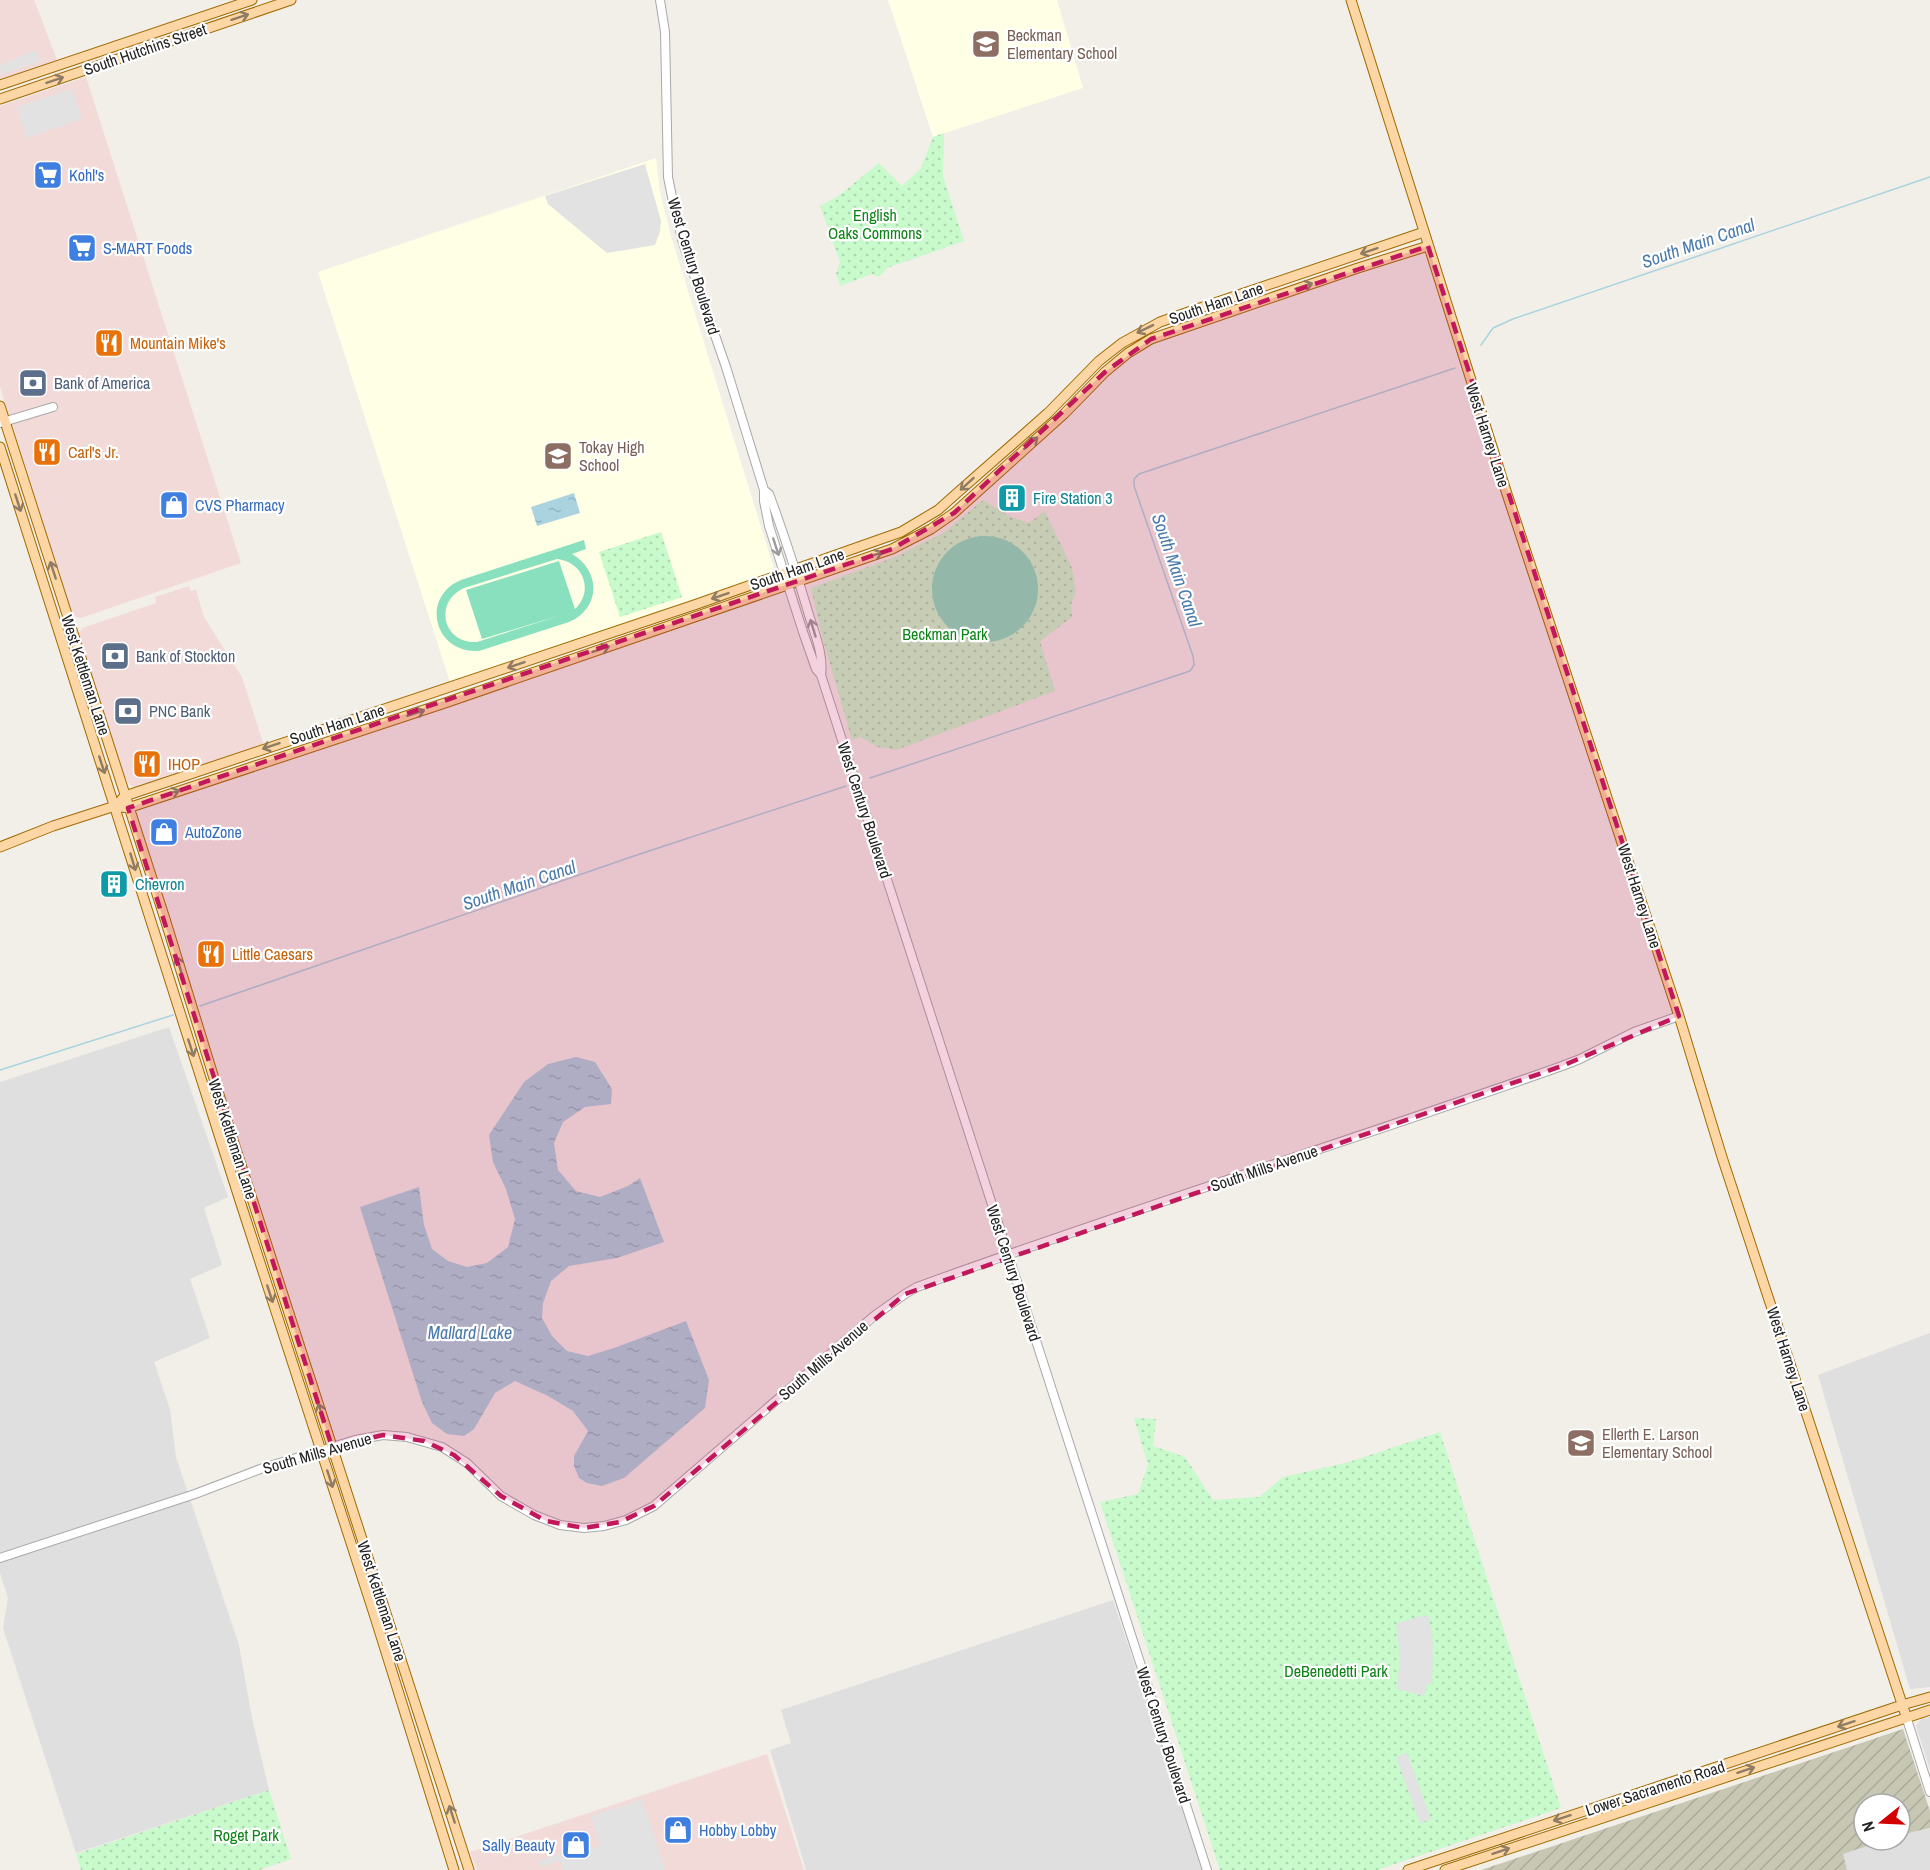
<svg xmlns="http://www.w3.org/2000/svg" width="1930" height="1870" font-family="'Archivo Narrow',sans-serif">
<defs>
<pattern id="construction-furrows" width="10" height="10" patternUnits="userSpaceOnUse" patternTransform="scale(1.5)"><rect width="10" height="10" fill="#c7c7b4"/><path d="M-1 1l2-2M0 10L10 0M9 11l2-2" fill="none" stroke="#abab9a"/></pattern>
<pattern id="park-dots" width="8" height="8" patternUnits="userSpaceOnUse" patternTransform="scale(1.5)"><rect width="8" height="8" fill="#c8facc"/><path d="M2 2h.1M6 6h.1" fill="none" stroke="#acd6af" stroke-width="1.8" stroke-linecap="round"/></pattern>
<pattern id="water-ripples" width="26" height="14" patternUnits="userSpaceOnUse" patternTransform="scale(1.5)"><rect width="26" height="14" fill="#aad3df"/><path d="M2 4q2-2 4 0t4 0M15 11q2-2 4 0t4 0" fill="none" stroke="#92b5bf"/></pattern>
</defs>
<rect width="100%" height="100%" fill="#f2efe9"/>
<!-- residential -->
<path fill="#e0dfdf" d="M 169,1027 L 228,1197 L 204,1208 L 222,1265 L 190,1279 L 210,1338 L 154,1362 L 170,1409 L 176,1457 L 239,1645 L 252,1718 L 269,1790 L 76,1853 L 3,1628 L 8,1598 L 0,1573 L 0,1082 Z
M 1930,1333 L 1930,1687 L 1910,1689 L 1818,1375 Z
M 1113,1600 L 1203,1870 L 806,1870 L 770,1750 L 791,1743 L 781,1710 Z
M 1930,1717 L 1930,1770 L 1916,1726 L 1922,1718 Z
M 1930,1828 L 1930,1870 L 1847,1870 L 1842,1854 L 1885,1840 L 1900,1840 L 1900,1835 Z"/>
<!-- commercial -->
<path fill="#f2dad9" d="M 0,0 L 34,0 L 58,62 L 0,81 Z
M 86,77 L 241,563 L 81,618 L 76,617 L 72,614 L 0,387 L 0,106 Z
M 189,586 L 191,591 L 196,590 L 204,617 L 242,677 L 264,746 L 136,788 L 130,785 L 125,778 L 79,634 L 82,628 L 156,603 L 155,597 Z
M 767,1754 L 804,1870 L 477,1870 L 470,1852 Z"/>
<!-- education -->
<path fill="#ffffe5" d="M 888,0 L 1057,0 L 1083,88 L 933,137 Z
M 656,158 L 660,192 L 671,236 L 774,569 L 769,574 L 450,682 L 318,272 Z"/>
<!-- construction -->
<path fill="url(#construction-furrows)" d="M 1903,1729 L 1930,1811 L 1930,1828 L 1900,1835 L 1900,1804 L 1864,1804 L 1864,1840 L 1885,1840 L 1843,1854 L 1847,1870 L 1481,1870 Z"/>
<!-- park -->
<path fill="url(#park-dots)" d="M 944,133 L 943,176 L 964,241 L 887,268 L 879,277 L 872,274 L 840,286 L 836,274 L 840,262 L 820,206 L 837,197 L 879,163 L 902,186 L 921,168 L 933,137 Z
M 983,500 L 1011,517 L 1029,523 L 1045,511 L 1072,568 L 1076,592 L 1071,605 L 1072,617 L 1040,641 L 1055,691 L 896,750 L 877,747 L 861,737 L 852,740 L 822,636 L 811,588 L 895,557 L 943,533 Z
M 661,532 L 682,597 L 620,617 L 599,552 Z
M 1134,1418 L 1156,1419 L 1153,1446 L 1185,1457 L 1213,1500 L 1259,1497 L 1283,1477 L 1349,1462 L 1440,1432 L 1561,1808 L 1377,1870 L 1220,1870 L 1100,1502 L 1138,1494 L 1148,1465 Z
M 269,1790 L 291,1859 L 259,1870 L 81,1870 L 76,1854 Z"/>
<!-- pitch -->
<path fill="#88e0be" fill-rule="evenodd" d="M932 589a53 53 0 1 1 106 0a53 53 0 1 1-106 0Z
M 584,540 L 586,549 L 572,554 C 601,571 601,608 569,622 L 479,651 C 434,654 420,597 461,580 ZM 557,559 C 584,562 594,591 575,609 L 559,561 L 466,590 L 482,639 L 568,613 L 477,642 C 443,644 433,602 464,588 Z"/>
<!-- parking -->
<path fill="#e2e2e2" d="M 36,50 L 40,61 L 1,75 L 0,65 Z
M 72,89 L 82,119 L 27,138 L 17,107 Z
M 645,164 L 661,221 L 660,232 L 655,245 L 607,253 L 548,204 L 545,196 Z
M 1429,1616 L 1433,1643 L 1432,1684 L 1427,1684 L 1424,1696 L 1397,1689 L 1400,1656 L 1396,1624 L 1417,1617 Z
M 1407,1753 L 1431,1819 L 1420,1823 L 1396,1757 Z
M 642,1799 L 665,1870 L 563,1870 L 560,1861 L 540,1867 L 538,1861 L 590,1844 L 592,1848 L 600,1846 L 591,1816 Z"/>
<!-- water -->
<path fill="url(#water-ripples)" d="M 574,493 L 580,513 L 537,526 L 531,507 Z
M 576,1057 L 595,1062 L 612,1089 L 611,1104 L 585,1107 L 563,1122 L 554,1143 L 558,1170 L 576,1191 L 600,1197 L 628,1186 L 640,1178 L 664,1242 L 617,1258 L 569,1266 L 551,1281 L 543,1303 L 542,1318 L 552,1336 L 567,1351 L 588,1356 L 614,1348 L 686,1321 L 709,1380 L 705,1408 L 624,1478 L 602,1486 L 587,1483 L 579,1478 L 574,1466 L 574,1456 L 588,1431 L 573,1411 L 548,1396 L 515,1381 L 495,1393 L 474,1429 L 464,1436 L 447,1434 L 432,1423 L 422,1402 L 360,1207 L 419,1187 L 424,1225 L 432,1249 L 448,1261 L 467,1267 L 487,1263 L 508,1247 L 515,1219 L 506,1189 L 493,1162 L 489,1135 L 524,1082 L 548,1064 Z"/>
<g fill="none" stroke-linecap="round" stroke-linejoin="round">
<!-- stream -->
<path stroke="#aad3df" stroke-width="1.5" d="M 1481,345 L 1493,328 L 1513,319 L 1930,177
M 870,778 L 1190,671 L 1194,665 L 1193,656 L 1134,486 L 1134,479 L 1139,474 L 1455,368
M 200,1006 L 631,857 L 846,786
M 0,1070 L 173,1015"/>
<!-- minor casing -->
<g stroke="#a9a9a9" stroke-width="10">
<path id="minor" d="M 660,0 L 665,32 L 668,177 L 672,197 L 683,243 L 726,367 L 764,490 L 764,501 L 769,526 L 803,632 L 816,669 L 821,675 L 1207,1870
M 0,423 L 53,407
M 764,490 L 769,494 C 784,534 797,575 809,615 C 815,634 824,656 821,675
M 0,1558 L 195,1494 L 263,1468 L 355,1440 L 383,1435 L 407,1437 L 442,1447 L 467,1463 L 501,1496 L 534,1515 L 560,1525 L 584,1528 L 604,1526 L 626,1520 L 654,1506 L 874,1316 L 905,1294 L 917,1287 C 1131,1209 1348,1142 1562,1066 L 1580,1059 L 1634,1032 L 1679,1016
M 1906,1716 L 1930,1792"/>
</g>
<!-- major casing -->
<g stroke="#a06b00" stroke-width="11">
<path id="major" d="M 1351,0 L 1507,494 L 1679,1016 L 1722,1157 L 1906,1716
M 0,85 L 252,0
M 0,99 L 291,0
M 0,406 L 165,919 L 233,1140 L 469,1870
M 0,447 L 241,1204 L 375,1617 L 454,1870
M 121,800 L 125,796 L 697,604 L 901,532 L 938,510 L 957,493 L 1048,413 L 1099,361 L 1122,343 L 1160,322 L 1197,309 L 1424,232
M 0,847 L 53,826 L 115,806 L 128,808 L 445,703 L 892,549 L 931,529 L 954,513 L 1064,414 L 1105,372 L 1128,353 L 1151,339 L 1358,268 L 1428,246
M 1408,1870 L 1902,1705 L 1930,1697
M 1445,1870 L 1930,1710"/>
</g>
<!-- minor -->
<use href="#minor" stroke="#fff" stroke-width="8"/>
<!-- major -->
<use href="#major" stroke="#fcd6a4" stroke-width="9"/>
</g>
<!-- one-way arrows -->
<defs><path id="oneway-shaft" d="M-6 0H5M1.5-3L5.5 0L1.5 3" fill="none" stroke-width="1.6" stroke-linecap="round" stroke-linejoin="round" transform="scale(1.5)"/></defs>
<g stroke="#8f7c63">
<use href="#oneway-shaft" transform="translate(240 17) rotate(-18)"/>
<use href="#oneway-shaft" transform="translate(55 80) rotate(-19)"/>
<use href="#oneway-shaft" transform="translate(1369 251) rotate(161)"/>
<use href="#oneway-shaft" transform="translate(1304 286) rotate(-18)"/>
<use href="#oneway-shaft" transform="translate(1145 329) rotate(154)"/>
<use href="#oneway-shaft" transform="translate(1031 443) rotate(-41)"/>
<use href="#oneway-shaft" transform="translate(967 484) rotate(138)"/>
<use href="#oneway-shaft" transform="translate(18 503) rotate(72)"/>
<use href="#oneway-shaft" transform="translate(874 555) rotate(-19)"/>
<use href="#oneway-shaft" transform="translate(53 570) rotate(-108)"/>
<use href="#oneway-shaft" transform="translate(720 596) rotate(161)"/>
<use href="#oneway-shaft" transform="translate(601 649) rotate(-19)"/>
<use href="#oneway-shaft" transform="translate(516 665) rotate(161)"/>
<use href="#oneway-shaft" transform="translate(416 713) rotate(-18)"/>
<use href="#oneway-shaft" transform="translate(271 746) rotate(161)"/>
<use href="#oneway-shaft" transform="translate(102 765) rotate(72)"/>
<use href="#oneway-shaft" transform="translate(171 793) rotate(-18)"/>
<use href="#oneway-shaft" transform="translate(133 862) rotate(73)"/>
<use href="#oneway-shaft" transform="translate(179 965) rotate(-107)"/>
<use href="#oneway-shaft" transform="translate(191 1048) rotate(72)"/>
<use href="#oneway-shaft" transform="translate(270 1294) rotate(72)"/>
<use href="#oneway-shaft" transform="translate(321 1412) rotate(-108)"/>
<use href="#oneway-shaft" transform="translate(330 1479) rotate(72)"/>
<use href="#oneway-shaft" transform="translate(1846 1724) rotate(161)"/>
<use href="#oneway-shaft" transform="translate(1746 1770) rotate(-18)"/>
<use href="#oneway-shaft" transform="translate(452 1814) rotate(-108)"/>
<use href="#oneway-shaft" transform="translate(1562 1818) rotate(162)"/>
<use href="#oneway-shaft" transform="translate(1501 1851) rotate(-19)"/>
</g>
<g stroke="#9c9c9c">
<use href="#oneway-shaft" transform="translate(776 547) rotate(72)"/>
<use href="#oneway-shaft" transform="translate(813 628) rotate(-107)"/>
</g>
<!-- marked area -->
<path fill="#c2185b" fill-opacity="0.2" stroke="#c2185b" stroke-width="4.5" stroke-dasharray="12 8" stroke-linejoin="round" d="M 1428,246 L 1679,1016 L 1562,1066 L 905,1294 L 654,1506 L 620,1522 L 584,1528 L 546,1521 L 501,1496 L 454,1455 L 424,1441 L 383,1435 L 332,1447 L 128,808 L 892,549 L 954,513 L 1105,372 L 1151,339 Z"/>
<!-- icons -->
<defs>
<g id="school-square" transform="scale(1.5)"><rect x="-9" y="-9" width="18" height="18" rx="4" fill="#8d6e63" stroke="#fff"/><path d="M0-5L7-2L0 1L-7-2ZM-4 1L0 2.5L4 1V4Q0 6-4 4Z" fill="#fff"/></g>
<g id="supermarket-square" transform="scale(1.5)"><rect x="-9" y="-9" width="18" height="18" rx="4" fill="#3f7fe0" stroke="#fff"/><path d="M-6-5.5h2.5l.6 2H6L4.5 2H-2.5L-4.4-4H-6ZM-1.5 3.2a1.3 1.3 0 1 0 .1 0ZM3 3.2a1.3 1.3 0 1 0 .1 0Z" fill="#fff"/></g>
<g id="restaurant-square" transform="scale(1.5)"><rect x="-9" y="-9" width="18" height="18" rx="4" fill="#e8710a" stroke="#fff"/><path d="M-5-6h1v4h1v-4h1v4h1v-4h1v5L-1.5 .5V6h-2V.5L-5-1ZM5-6V6H3V1.5H1.5Q1.5-4 5-6Z" fill="#fff"/></g>
<g id="bank-square" transform="scale(1.5)"><rect x="-9" y="-9" width="18" height="18" rx="4" fill="#5c6f8a" stroke="#fff"/><path d="M-6-4H6V4H-6ZM0-2.3a2.3 2.3 0 1 0 0 4.6a2.3 2.3 0 1 0 0-4.6Z" fill="#fff"/></g>
<g id="building-square" transform="scale(1.5)"><rect x="-9" y="-9" width="18" height="18" rx="4" fill="#0f9aa8" stroke="#fff"/><path d="M-4-6H4V6H1V3H-1V6H-4ZM-2.5-4.3h1.7v1.8h-1.7ZM.8-4.3h1.7v1.8H.8ZM-2.5-1h1.7V.8h-1.7ZM.8-1h1.7V.8H.8Z" fill="#fff"/></g>
<g id="shop-square" transform="scale(1.5)"><rect x="-9" y="-9" width="18" height="18" rx="4" fill="#3f7fe0" stroke="#fff"/><path d="M-5-2.5h2.3a2.7 3.5 0 0 1 5.4 0H5L5.5 6h-11ZM-1.5-2.5h3a1.5 2.3 0 0 0-3 0Z" fill="#fff"/></g>
</defs>
<g fill-rule="evenodd">
<use href="#school-square" x="986" y="44"/>
<use href="#supermarket-square" x="48" y="175"/>
<use href="#supermarket-square" x="82" y="248"/>
<use href="#restaurant-square" x="109" y="343"/>
<use href="#bank-square" x="33" y="383"/>
<use href="#restaurant-square" x="47" y="452"/>
<use href="#school-square" x="558" y="456"/>
<use href="#building-square" x="1012" y="498"/>
<use href="#shop-square" x="174" y="505"/>
<use href="#bank-square" x="115" y="656"/>
<use href="#bank-square" x="128" y="711"/>
<use href="#restaurant-square" x="147" y="764"/>
<use href="#shop-square" x="164" y="832"/>
<use href="#building-square" x="114" y="884"/>
<use href="#restaurant-square" x="211" y="954"/>
<use href="#school-square" x="1581" y="1443"/>
<use href="#shop-square" x="678" y="1830"/>
<use href="#shop-square" x="576" y="1845"/>
</g>
<g text-anchor="middle" dominant-baseline="central" stroke-width="4.5" stroke-linejoin="round" paint-order="stroke">
<!-- education labels -->
<g font-size="16" fill="#785e54" stroke="#fff" text-anchor="start">
<text x="1007" y="35">Beckman<tspan x="1007" dy="18">Elementary School</tspan></text>
<text x="579" y="447">Tokay High<tspan x="579" dy="18">School</tspan></text>
<text x="1602" y="1434">Ellerth E. Larson<tspan x="1602" dy="18">Elementary School</tspan></text>
</g>
<!-- street labels -->
<g font-size="16" fill="#222" stroke="#fff">
<text transform="translate(145 49) rotate(-19)">South Hutchins Street</text>
<text transform="translate(694 266) rotate(73)">West Century Boulevard</text>
<text transform="translate(1216 303) rotate(-19)">South Ham Lane</text>
<text transform="translate(1488 435) rotate(72)">West Harney Lane</text>
<text transform="translate(797 569) rotate(-19)">South Ham Lane</text>
<text transform="translate(86 675) rotate(72)">West Kettleman Lane</text>
<text transform="translate(337 724) rotate(-18)">South Ham Lane</text>
<text transform="translate(865 810) rotate(72)">West Century Boulevard</text>
<text transform="translate(1640 896) rotate(72)">West Harney Lane</text>
<text transform="translate(233 1139) rotate(72)">West Kettleman Lane</text>
<text transform="translate(1264 1168) rotate(-19)">South Mills Avenue</text>
<text transform="translate(1014 1273) rotate(72)">West Century Boulevard</text>
<text transform="translate(1789 1359) rotate(72)">West Harney Lane</text>
<text transform="translate(823 1360) rotate(-41)">South Mills Avenue</text>
<text transform="translate(317 1453) rotate(-16)">South Mills Avenue</text>
<text transform="translate(382 1601) rotate(72)">West Kettleman Lane</text>
<text transform="translate(1164 1735) rotate(72)">West Century Boulevard</text>
<text transform="translate(1655 1788) rotate(-18)">Lower Sacramento Road</text>
</g>
<!-- shop labels -->
<g font-size="16" fill="#366cbe" stroke="#fff" text-anchor="start">
<text x="69" y="175">Kohl's</text>
<text x="103" y="248">S-MART Foods</text>
<text x="195" y="505">CVS Pharmacy</text>
<text x="185" y="832">AutoZone</text>
<text x="699" y="1830">Hobby Lobby</text>
<text x="555" y="1845" text-anchor="end">Sally Beauty</text>
</g>
<!-- park labels -->
<g font-size="16" fill="#0c8416" stroke="#fff">
<text x="875" y="215">English<tspan x="875" dy="18">Oaks Commons</tspan></text>
<text x="945" y="634">Beckman Park</text>
<text x="1336" y="1671">DeBenedetti Park</text>
<text x="246" y="1835">Roget Park</text>
</g>
<!-- food labels -->
<g font-size="16" fill="#c56008" stroke="#fff" text-anchor="start">
<text x="130" y="343">Mountain Mike's</text>
<text x="68" y="452">Carl's Jr.</text>
<text x="168" y="764">IHOP</text>
<text x="232" y="954">Little Caesars</text>
</g>
<!-- service labels -->
<g font-size="16" fill="#4e5e75" stroke="#fff" text-anchor="start">
<text x="54" y="383">Bank of America</text>
<text x="136" y="656">Bank of Stockton</text>
<text x="149" y="711">PNC Bank</text>
</g>
<!-- culture labels -->
<g font-size="16" fill="#0d838f" stroke="#fff" text-anchor="start">
<text x="1033" y="498">Fire Station 3</text>
<text x="135" y="884">Chevron</text>
</g>
<!-- water labels -->
<g font-size="18" font-style="italic" fill="#4a7aab" stroke="#fff">
<text transform="translate(1698 243) rotate(-19)">South Main Canal</text>
<text transform="translate(1177 570) rotate(71)">South Main Canal</text>
<text transform="translate(519 885) rotate(-19)">South Main Canal</text>
<text x="470" y="1332">Mallard Lake</text>
</g>
</g>
<!-- north arrow -->
<g transform="translate(1882 1822) rotate(252)"><circle r="28" fill="#ffffff" stroke="#a7a7a7" stroke-width="1.5"/>
<path d="M0-4.5L10 22L0 15L-10 22Z" fill="#d40000"/>
<text y="-9" font-size="16" font-weight="bold" text-anchor="middle" fill="#222222">N</text>
</g>
</svg>
